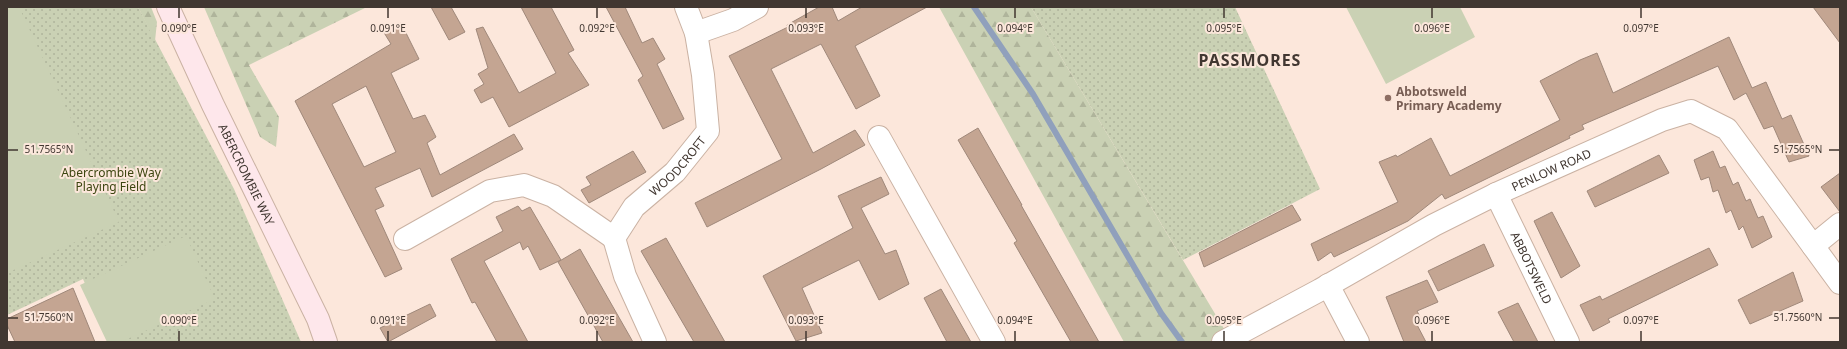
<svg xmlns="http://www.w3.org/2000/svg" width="1847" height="349" font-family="'Noto Sans',sans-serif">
<defs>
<pattern id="grass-dots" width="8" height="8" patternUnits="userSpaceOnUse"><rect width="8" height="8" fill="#cad1b4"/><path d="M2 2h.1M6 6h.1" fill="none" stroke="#afb49b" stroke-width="1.8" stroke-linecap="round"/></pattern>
<pattern id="forest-firs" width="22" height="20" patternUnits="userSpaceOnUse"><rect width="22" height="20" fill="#cad1b4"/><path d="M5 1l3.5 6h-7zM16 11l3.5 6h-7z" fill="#afb49b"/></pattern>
</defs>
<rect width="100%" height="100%" fill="#fce7db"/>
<!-- grass -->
<path fill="url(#grass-dots)" d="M 7,7 L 138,7 L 234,189 L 301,342 L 110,342 L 83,279 L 7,315 Z
M 1031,7 L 1235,7 L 1320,189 L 1183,260 Z"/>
<!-- forest -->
<path fill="url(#forest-firs)" d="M 138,7 L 151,7 L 157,22 L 155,41 Z
M 204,7 L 367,7 L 249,65 L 279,117 L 276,147 L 260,137 Z
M 939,7 L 1031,7 L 1232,342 L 1124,342 Z"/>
<!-- pitch -->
<path fill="#cad1b4" d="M 7,7 L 19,7 L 119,222 L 7,273 Z
M 1346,7 L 1460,7 L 1475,37 L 1386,84 Z
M 186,236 L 215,299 L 121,342 L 107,342 L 80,285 Z"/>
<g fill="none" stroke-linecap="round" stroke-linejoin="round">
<!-- stream -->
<path stroke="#90a0bc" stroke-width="6" d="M 974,7 L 1033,94 L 1161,313 L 1182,342"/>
</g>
<!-- building -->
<path fill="#c4a592" stroke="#9f887a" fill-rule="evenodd" d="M 431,7 L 451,7 L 465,32 L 449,40 Z
M 521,7 L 551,7 L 574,50 L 568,53 L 589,85 L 509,127 L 493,97 L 481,103 L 474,90 L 484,84 L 478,74 L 488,68 L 476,29 L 483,27 L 519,93 L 556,73 Z
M 606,7 L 625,7 L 642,43 L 653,38 L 665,59 L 657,64 L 684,119 L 663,129 L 638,80 L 643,76 Z
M 819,7 L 832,7 L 838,21 L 862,7 L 927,7 L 855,46 L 880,96 L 856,109 L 821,44 L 771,69 L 813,153 L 855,130 L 865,145 L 821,169 L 707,227 L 695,203 L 782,159 L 729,56 L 788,27 L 787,25 Z
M 1813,7 L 1840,7 L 1840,43 Z
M 401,23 L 419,59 L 391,73 L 413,119 L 425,115 L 436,137 L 427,143 L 440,175 L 514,134 L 523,149 L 432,197 L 420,168 L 375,188 L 384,206 L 375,210 L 402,269 L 385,277 L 295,101 L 391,44 L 383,31 ZM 366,86 L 396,152 L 364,167 L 332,104 Z
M 1729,37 L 1752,88 L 1766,82 L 1782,119 L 1791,115 L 1809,156 L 1789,162 L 1773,126 L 1764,129 L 1746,93 L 1734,100 L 1718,66 L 1582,125 L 1584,129 L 1569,136 L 1570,138 L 1445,199 L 1442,194 L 1408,221 L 1334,257 L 1331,252 L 1318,261 L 1311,244 L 1398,202 L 1379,162 L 1396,155 L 1397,157 L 1431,138 L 1450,176 L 1560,120 L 1540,81 L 1580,60 L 1597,53 L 1613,93 Z
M 978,128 L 1022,205 L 1021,205 L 1099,342 L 1071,342 L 1014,243 L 1017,241 L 958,140 Z
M 633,151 L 646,172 L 589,203 L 581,190 L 591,185 L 586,177 Z
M 1713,151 L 1720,168 L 1725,166 L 1733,185 L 1738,182 L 1746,201 L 1750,199 L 1758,218 L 1763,216 L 1772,237 L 1752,248 L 1743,226 L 1739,230 L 1731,210 L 1726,213 L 1718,190 L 1713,192 L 1709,177 L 1701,180 L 1694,160 Z
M 1659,155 L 1669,173 L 1595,207 L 1587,191 Z
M 1840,173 L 1840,212 L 1821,187 Z
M 881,177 L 889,194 L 861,208 L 885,254 L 896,250 L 909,284 L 879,300 L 859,260 L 802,288 L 822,333 L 796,341 L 763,276 L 853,228 L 838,196 Z
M 1292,205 L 1301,220 L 1204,267 L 1199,253 Z
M 518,206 L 522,211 L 530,207 L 561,260 L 540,270 L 528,246 L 523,250 L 520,242 L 484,261 L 528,342 L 497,342 L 475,302 L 472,303 L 451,259 L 503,231 L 496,217 Z
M 1552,212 L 1580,266 L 1561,278 L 1534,221 Z
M 666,238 L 725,342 L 694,342 L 641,251 Z
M 1484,244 L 1494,266 L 1438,291 L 1428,271 Z
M 1709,248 L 1718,265 L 1608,319 L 1610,322 L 1593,331 L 1580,305 L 1600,296 L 1602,300 Z
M 580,249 L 633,342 L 603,342 L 558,262 Z
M 1793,272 L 1803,301 L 1750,324 L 1738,300 Z
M 1427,280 L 1438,302 L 1417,311 L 1421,319 L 1415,321 L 1426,342 L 1404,342 L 1386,297 Z
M 73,288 L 95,342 L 15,342 L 7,325 L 7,319 Z
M 941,289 L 971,342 L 947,342 L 924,298 Z
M 1518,303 L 1538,342 L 1514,342 L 1498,312 Z
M 430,304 L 436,316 L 388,342 L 380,328 Z"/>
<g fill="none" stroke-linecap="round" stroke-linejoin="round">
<!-- street casing -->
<g stroke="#cab2a3" stroke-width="24">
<g id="street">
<path d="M 696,33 L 733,20 L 757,7"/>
<path d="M 879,137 L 994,342"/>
<path id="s1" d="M 1496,194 L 1568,342"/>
<path d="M 405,239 L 490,191 L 524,185 L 553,196 L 614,238"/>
<path d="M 1813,246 L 1840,283"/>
<path d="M 1328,285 L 1358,342"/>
<path id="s2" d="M 655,342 L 625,276 L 614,238 L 634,207 L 675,172 L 708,131 L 703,75 L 696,33 L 686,7"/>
<path id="s3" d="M 1223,342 L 1320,290 L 1434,225 L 1496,194 L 1662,120 L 1691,111 L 1727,129 L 1813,246 L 1840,224"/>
</g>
</g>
<!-- secondary casing -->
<g stroke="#cab2a3" stroke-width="24">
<g id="secondary">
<path id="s4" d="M 168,7 L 213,105 L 318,319 L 326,342"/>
</g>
</g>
<!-- street -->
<use href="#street" stroke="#fff" stroke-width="22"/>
<!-- secondary -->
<use href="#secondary" stroke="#fee7eb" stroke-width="22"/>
</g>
<!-- ticks -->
<path fill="none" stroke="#413731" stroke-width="1.5" d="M 179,8 L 179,18M 388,8 L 388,18M 597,8 L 597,18M 806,8 L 806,18M 1015,8 L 1015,18M 1224,8 L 1224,18M 1432,8 L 1432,18M 1641,8 L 1641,18M 8,150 L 18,150M 1829,150 L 1839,150M 8,318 L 18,318M 1829,318 L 1839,318M 179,331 L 179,341M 388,331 L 388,341M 597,331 L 597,341M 806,331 L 806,341M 1015,331 L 1015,341M 1224,331 L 1224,341M 1432,331 L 1432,341M 1641,331 L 1641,341"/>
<!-- markers -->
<circle fill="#8d6e63" stroke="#fce7db" stroke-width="1.5" cx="1388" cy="98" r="4"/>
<g text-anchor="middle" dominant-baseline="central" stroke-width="4" stroke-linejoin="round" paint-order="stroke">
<!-- education labels -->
<g font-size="12" font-weight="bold" fill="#785e54" stroke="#fce7db" text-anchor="start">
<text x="1396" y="91">Abbotsweld<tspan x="1396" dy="14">Primary Academy</tspan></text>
</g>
<!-- street labels -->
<g font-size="12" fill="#413731" stroke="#fce7db">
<text stroke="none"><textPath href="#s2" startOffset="209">WOODCROFT</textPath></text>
<text stroke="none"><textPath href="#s3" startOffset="371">PENLOW ROAD</textPath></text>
<text stroke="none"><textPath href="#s4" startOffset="185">ABERCROMBIE WAY</textPath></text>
<text stroke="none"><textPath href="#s1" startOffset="82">ABBOTSWELD</textPath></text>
</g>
<!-- park labels -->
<g font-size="12" fill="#3c4510" stroke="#fce7db">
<text x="111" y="172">Abercrombie Way<tspan x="111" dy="14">Playing Field</tspan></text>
</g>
<!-- district labels -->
<g font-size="16" font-weight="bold" letter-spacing="1" fill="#413731" stroke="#fce7db">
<text x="1250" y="60">PASSMORES</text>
</g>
</g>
<g font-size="10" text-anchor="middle" fill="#413731" stroke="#fce7db" stroke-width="4" stroke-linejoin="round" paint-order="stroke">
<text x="179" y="32">0.090°E</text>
<text x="388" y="32">0.091°E</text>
<text x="597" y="32">0.092°E</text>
<text x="806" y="32">0.093°E</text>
<text x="1015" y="32">0.094°E</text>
<text x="1224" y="32">0.095°E</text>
<text x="1432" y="32">0.096°E</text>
<text x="1641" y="32">0.097°E</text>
<text x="49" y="153">51.7565°N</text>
<text x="1798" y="153">51.7565°N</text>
<text x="49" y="321">51.7560°N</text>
<text x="1798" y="321">51.7560°N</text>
<text x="179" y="324">0.090°E</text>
<text x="388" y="324">0.091°E</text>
<text x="597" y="324">0.092°E</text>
<text x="806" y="324">0.093°E</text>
<text x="1015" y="324">0.094°E</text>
<text x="1224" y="324">0.095°E</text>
<text x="1432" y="324">0.096°E</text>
<text x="1641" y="324">0.097°E</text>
</g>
<!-- border -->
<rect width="1847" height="349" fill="none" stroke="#413731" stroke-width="16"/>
</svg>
